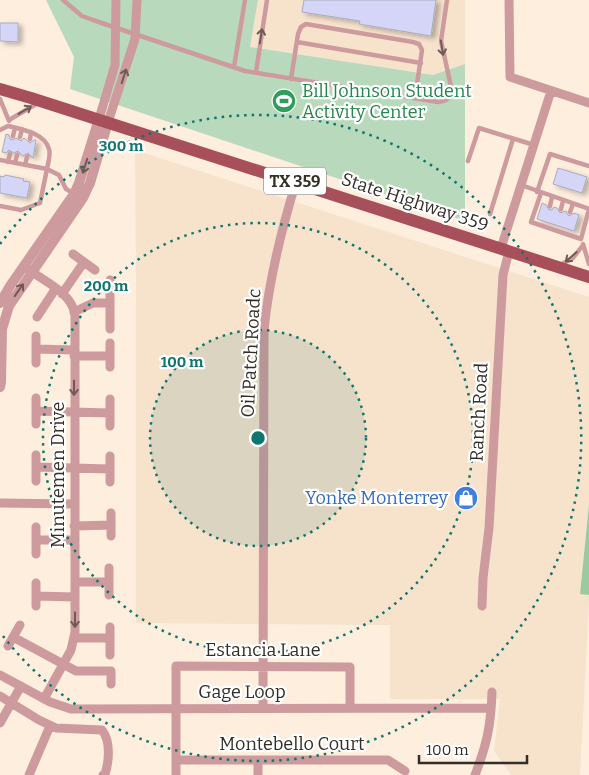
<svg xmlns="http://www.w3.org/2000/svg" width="589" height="775" font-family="Bitter,serif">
<defs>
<filter id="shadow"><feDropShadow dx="4" dy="2.5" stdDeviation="2.5" flood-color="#0004"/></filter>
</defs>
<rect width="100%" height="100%" fill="#feeedd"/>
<!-- built -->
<path fill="#f7e2cc" d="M 258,0 L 465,0 L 465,64 L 433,75 L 250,47 Z
M 135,150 L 589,297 L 589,504 L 580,593 L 589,595 L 589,603 L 580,775 L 511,775 L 494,751 L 500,699 L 390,699 L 390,625 L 136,623 L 136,269 Z"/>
<!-- green -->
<path fill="#b8d9bb" d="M 46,0 L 258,0 L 250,47 L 433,75 L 465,64 L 465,221 L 70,89 L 74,57 Z"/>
<!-- forest -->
<path fill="#9bcaa0" d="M 589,504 L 589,595 L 580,594 Z"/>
<!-- building -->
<path fill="#d5d6f7" stroke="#aaabbf" filter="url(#shadow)" d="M 304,0 L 436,0 L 431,36 L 359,24 L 360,21 L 302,12 Z
M 0,23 L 18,23 L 18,42 L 0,41 Z
M 6,134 L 9,135 L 10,139 L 12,140 L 16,138 L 21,141 L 24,138 L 30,143 L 34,140 L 36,140 L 33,158 L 28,153 L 23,156 L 18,151 L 14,153 L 9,150 L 6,153 L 2,152 Z
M 558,168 L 587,177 L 582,193 L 553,184 Z
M 5,175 L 24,179 L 23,181 L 30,182 L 27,198 L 0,193 L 0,176 L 4,177 Z
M 542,203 L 546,205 L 549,210 L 552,210 L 554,207 L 557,208 L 560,213 L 566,211 L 567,214 L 569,216 L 574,213 L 579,215 L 574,231 L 537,219 Z"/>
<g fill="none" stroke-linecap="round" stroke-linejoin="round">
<!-- service -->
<path stroke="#cd9b9e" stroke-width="4.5" d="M 63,0 L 82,16 L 93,20 L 245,71 L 438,102 C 446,101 450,99 452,91 L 441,41 L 447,0
M 297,42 L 421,63
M 234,67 L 245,0
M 256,72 L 267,0
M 291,79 L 298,34 L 301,27 L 306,24 L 413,42 L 419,44 L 422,50 L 415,98
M 0,99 L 9,121
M 9,120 L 38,103
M 0,130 L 8,126 C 21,129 45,133 49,149 C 51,155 48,163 47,169 L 59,175 L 66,189 L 73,193
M 13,136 L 15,128
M 20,137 L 22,129
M 30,139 L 31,132
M 0,160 L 47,169 L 40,203 L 21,210 L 0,206
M 468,161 L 479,128 L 534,145
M 8,162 L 10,154
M 15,163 L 17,155
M 25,165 L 27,157
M 521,185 L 589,209 L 581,239 L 531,222 L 541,193
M 537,192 L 550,154 L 589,166
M 550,206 L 552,197
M 561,209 L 563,201
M 570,212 L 573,204
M 490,214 L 513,139
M 583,244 L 589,264
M 560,265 L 573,258 L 583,245"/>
<!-- minor -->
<path stroke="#cd9b9e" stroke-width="9" d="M 509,0 L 510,77 L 589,103
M 99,119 L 115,65 L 116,0
M 108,122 L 135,39 L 137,0
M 501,248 L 551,91
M 73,254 L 95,270
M 28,269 C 45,282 73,293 75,316 L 75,632 L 71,650 L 44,699
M 110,280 L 110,329
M 62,294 L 84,262
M 74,312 L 93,303 L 110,303
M 37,317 L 56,288
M 110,343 L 110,367
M 36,349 L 74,350
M 74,356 L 110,356
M 36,363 L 36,336
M 36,398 L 36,424
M 110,399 L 110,426
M 36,411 L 110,413
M 36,455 L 36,481
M 110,456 L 110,482
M 36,467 L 110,469
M 0,503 L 74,504
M 111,513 L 111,536
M 74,526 L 111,525
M 36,527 L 36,554
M 36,540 L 74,540
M 109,568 L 109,595
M 75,582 L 109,582
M 36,596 L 75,597
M 36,606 L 36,583
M 482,606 L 483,578 L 489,528 L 503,275 L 509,251
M 13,637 L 76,671 L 111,671 L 111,684
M 74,638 L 110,638
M 8,646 L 20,625
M 110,655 L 110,627
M 0,675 L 50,702 L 71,709 L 491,708
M 0,696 L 39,720 L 56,728 L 102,730 C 111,741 109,762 105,774 L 103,775
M 263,708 L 264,330 C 269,279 281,231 296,182
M 0,723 L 21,686
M 176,760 L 388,760 L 405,771
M 29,775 L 50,726
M 176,775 L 176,666 L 350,667 L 350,708
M 258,775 L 258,760
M 475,775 C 487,744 491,725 492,692"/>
<!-- tertiary -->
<path stroke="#cd9b9e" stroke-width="10" d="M 0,303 L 10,286 L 74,194 L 79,183 L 99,119
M 0,387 L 1,382 L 2,329 L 9,306 L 83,198 L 90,183 L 108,122"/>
<!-- primary -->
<path stroke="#a74f5a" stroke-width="12" d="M 0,89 L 31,98 L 589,277"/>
</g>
<!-- one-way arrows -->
<defs><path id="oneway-shaft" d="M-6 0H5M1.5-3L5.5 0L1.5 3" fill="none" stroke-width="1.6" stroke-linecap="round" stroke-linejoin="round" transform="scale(1.25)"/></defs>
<g stroke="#715a57">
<use href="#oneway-shaft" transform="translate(261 36) rotate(-81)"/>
<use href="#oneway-shaft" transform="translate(442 48) rotate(81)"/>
<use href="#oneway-shaft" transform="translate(124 76) rotate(-72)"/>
<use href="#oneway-shaft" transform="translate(25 110) rotate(-31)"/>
<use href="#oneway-shaft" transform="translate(85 166) rotate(107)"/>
<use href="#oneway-shaft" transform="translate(571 257) rotate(139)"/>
<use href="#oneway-shaft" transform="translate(19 290) rotate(-55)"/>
<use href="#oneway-shaft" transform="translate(74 388) rotate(90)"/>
<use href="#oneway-shaft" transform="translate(75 620) rotate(90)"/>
</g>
<!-- distance rings -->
<circle cx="258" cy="438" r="108" fill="#0f766e" fill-opacity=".12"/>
<g fill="none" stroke="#0f766e" stroke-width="2.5" stroke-dasharray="2.5 5">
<circle cx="258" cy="438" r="108"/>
<circle cx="258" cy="438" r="215"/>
<path d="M0 244A323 323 0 1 1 0 632"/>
</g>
<!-- icons -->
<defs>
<g id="stadium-disc" transform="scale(1.25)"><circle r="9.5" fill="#2e9e5b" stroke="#fff"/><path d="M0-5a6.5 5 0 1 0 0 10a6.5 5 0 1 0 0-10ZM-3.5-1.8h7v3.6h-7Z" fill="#fff"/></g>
<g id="shop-disc" transform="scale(1.25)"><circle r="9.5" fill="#3f7fe0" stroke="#fff"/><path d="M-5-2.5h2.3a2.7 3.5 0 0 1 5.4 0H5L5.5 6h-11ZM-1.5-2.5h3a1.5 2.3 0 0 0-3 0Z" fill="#fff"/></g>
</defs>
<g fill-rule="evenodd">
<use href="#stadium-disc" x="284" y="101"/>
<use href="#shop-disc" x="466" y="498"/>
</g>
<g text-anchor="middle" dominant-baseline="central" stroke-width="4.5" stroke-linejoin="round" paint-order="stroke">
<!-- shield labels -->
<rect fill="#fff" stroke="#716d68" stroke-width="1" x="264" y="167.5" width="62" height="27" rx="4"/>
<g font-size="16" font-weight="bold" fill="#342e28">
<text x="295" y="181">TX 359</text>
</g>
<!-- leisure labels -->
<g font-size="18" fill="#27864d" stroke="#fff" text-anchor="start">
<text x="302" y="91">Bill Johnson Student<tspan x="302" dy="21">Activity Center</tspan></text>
</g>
<!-- street labels -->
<g font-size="18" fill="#342e28" stroke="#fff">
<text transform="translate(415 202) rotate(18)">State Highway 359</text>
<text transform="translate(251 353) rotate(-87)">Oil Patch Roadc</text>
<text transform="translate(479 412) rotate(-87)">Ranch Road</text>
<text transform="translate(58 475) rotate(-90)">Minutemen Drive</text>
<text x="263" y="650">Estancia Lane</text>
<text x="242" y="692">Gage Loop</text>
<text x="292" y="744">Montebello Court</text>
</g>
<!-- shop labels -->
<g font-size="18" fill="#366cbe" stroke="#fff" text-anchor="end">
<text x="448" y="498">Yonke Monterrey</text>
</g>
</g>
<circle cx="258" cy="438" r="8" fill="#0f766e" stroke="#fff" stroke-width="2.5"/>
<g font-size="15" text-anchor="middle" font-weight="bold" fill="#0f766e" stroke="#fff" stroke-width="4.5" stroke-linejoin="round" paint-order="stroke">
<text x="121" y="151">300 m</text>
<text x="106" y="291">200 m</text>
<text x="182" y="367">100 m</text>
</g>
<!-- scale -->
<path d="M419 755v8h108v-8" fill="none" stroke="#342e28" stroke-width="2.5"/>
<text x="426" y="755" font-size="15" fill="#342e28" stroke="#ffffff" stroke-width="4" paint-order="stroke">100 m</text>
</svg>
